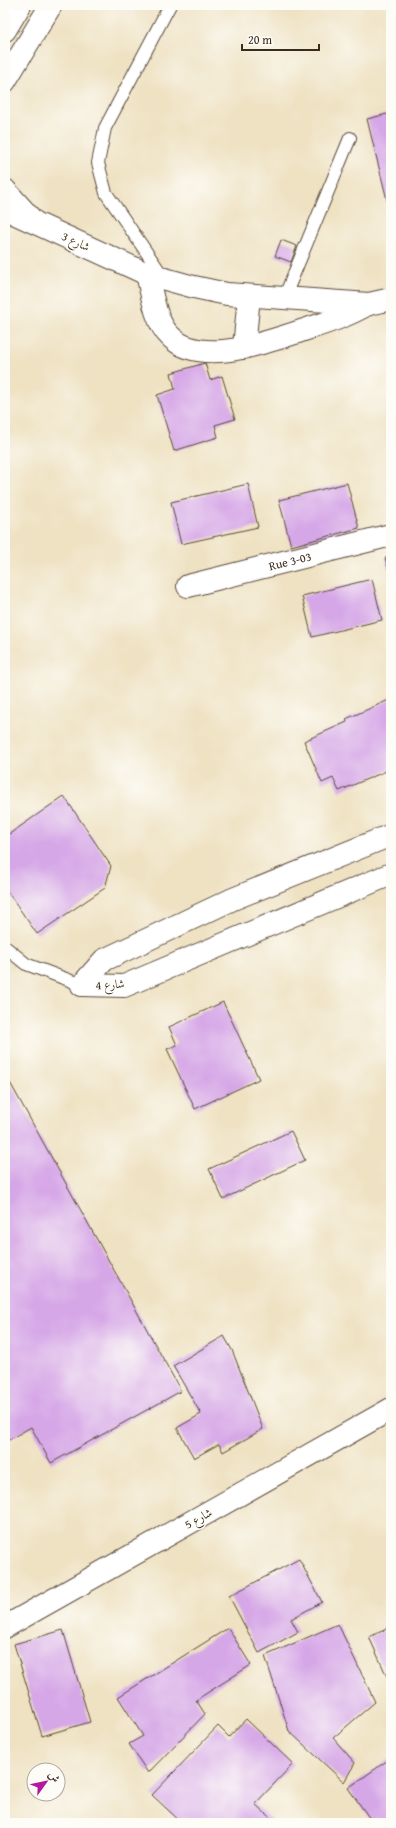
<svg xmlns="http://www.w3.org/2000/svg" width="396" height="1828" font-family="'Gentium Book Plus',Amiri,serif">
<rect width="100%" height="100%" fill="#fdfcf7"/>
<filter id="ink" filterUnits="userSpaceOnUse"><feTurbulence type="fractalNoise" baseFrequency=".025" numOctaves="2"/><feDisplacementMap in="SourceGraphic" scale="8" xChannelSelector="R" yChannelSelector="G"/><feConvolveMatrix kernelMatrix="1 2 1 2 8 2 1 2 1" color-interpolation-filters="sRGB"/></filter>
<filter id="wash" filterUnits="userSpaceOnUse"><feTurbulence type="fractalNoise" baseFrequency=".012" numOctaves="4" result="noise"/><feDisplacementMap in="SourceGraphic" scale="16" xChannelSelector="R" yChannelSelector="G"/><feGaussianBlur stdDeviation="0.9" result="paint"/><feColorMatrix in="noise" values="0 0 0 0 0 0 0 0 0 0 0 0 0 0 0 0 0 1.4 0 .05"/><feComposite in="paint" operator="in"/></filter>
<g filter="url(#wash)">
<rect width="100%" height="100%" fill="#efe2c3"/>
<g id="blocks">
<!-- building -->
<path fill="#d6a7e7" d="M 391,113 L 391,212 L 390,212 L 367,119 Z
M 281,240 L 297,246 L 291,262 L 275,256 Z
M 205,363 L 210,380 L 222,376 L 235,419 L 215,425 L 218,437 L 174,451 L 157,395 L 175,389 L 171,373 Z
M 347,483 L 359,528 L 291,546 L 279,500 Z
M 248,484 L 258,527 L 181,544 L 171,502 Z
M 391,556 L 391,577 L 385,558 Z
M 372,579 L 382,620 L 312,637 L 302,596 Z
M 391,699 L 391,769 L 339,791 L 333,778 L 322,783 L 304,741 L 347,722 L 346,719 Z
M 64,796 L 111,866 L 105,888 L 37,934 L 5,888 L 5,837 Z
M 223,1002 L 259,1079 L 195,1109 L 167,1049 L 177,1045 L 169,1027 Z
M 8,1079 L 181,1391 L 51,1463 L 31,1427 L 5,1442 L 5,1081 Z
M 291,1131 L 305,1160 L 223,1199 L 209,1169 Z
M 224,1336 L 232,1350 L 263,1429 L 223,1452 L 219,1444 L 194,1458 L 177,1428 L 201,1414 L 173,1366 Z
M 299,1559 L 322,1602 L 291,1619 L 298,1632 L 259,1653 L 229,1596 Z
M 338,1624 L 375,1702 L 333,1738 L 355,1763 L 344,1782 L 289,1731 L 265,1656 Z
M 391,1627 L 391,1681 L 389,1681 L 369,1637 Z
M 228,1628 L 251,1665 L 196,1700 L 205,1714 L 148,1773 L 129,1744 L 143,1736 L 118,1697 Z
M 63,1630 L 90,1722 L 42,1736 L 14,1644 Z
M 246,1719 L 293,1764 L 255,1804 L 276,1823 L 182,1823 L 152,1795 L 218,1726 L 229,1737 Z
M 391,1758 L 391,1823 L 373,1823 L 348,1788 Z"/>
</g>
</g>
<g filter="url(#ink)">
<use href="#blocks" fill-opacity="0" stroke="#564637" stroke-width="1"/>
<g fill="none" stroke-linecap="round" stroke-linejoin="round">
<!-- lane casing -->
<g stroke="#564637" stroke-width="14">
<path id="lane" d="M 164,278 L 106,193 L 98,163 L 105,128 L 170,5
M 284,298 L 350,138
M 5,947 L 26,964 L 82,985"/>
</g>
<!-- street casing -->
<g stroke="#564637" stroke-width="24">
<g id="street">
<path d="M 5,209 L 147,274 L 194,287 L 227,294 L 284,298 L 369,304 L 391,299"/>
<path d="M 147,274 C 152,293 155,322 170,336 C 199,367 264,343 298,332 C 322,324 346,317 368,304"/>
<path d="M 244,348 L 249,296"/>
<path id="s1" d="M 188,586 L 391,535"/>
<path d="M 82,985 L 104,960 L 233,899 L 391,835"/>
<path d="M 82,985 L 124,986 L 391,874"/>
<path d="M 5,1627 L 391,1409"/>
</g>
</g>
<!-- secondary casing -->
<g stroke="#564637" stroke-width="24">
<path id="secondary" d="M 5,30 L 20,5
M 5,81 L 51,5
M 5,190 L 33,221"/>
</g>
<!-- lane -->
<use href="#lane" stroke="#fff" stroke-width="12"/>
<!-- street -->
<use href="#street" stroke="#fff" stroke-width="22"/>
<!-- secondary -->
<use href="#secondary" stroke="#fff" stroke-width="22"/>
</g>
</g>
<g text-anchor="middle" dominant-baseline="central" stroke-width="3" stroke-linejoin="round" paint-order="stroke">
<!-- street labels -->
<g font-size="12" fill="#3b2a1e" stroke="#fdfcf7">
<text transform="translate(76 241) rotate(25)">شارع 3</text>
<text stroke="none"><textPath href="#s1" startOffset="105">Rue 3-03</textPath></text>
<text transform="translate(110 984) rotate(-4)">شارع 4</text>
<text transform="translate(198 1518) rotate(-29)">شارع 5</text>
</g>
</g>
<!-- margin -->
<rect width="396" height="1828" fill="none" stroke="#fdfcf7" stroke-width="20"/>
<!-- north arrow -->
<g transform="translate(46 1782) rotate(57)"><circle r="19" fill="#fdfcf7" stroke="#afa8a0"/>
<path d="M0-3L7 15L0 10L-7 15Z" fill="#b5179e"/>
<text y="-6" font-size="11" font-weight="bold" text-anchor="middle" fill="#3b2a1e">ش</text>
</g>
<!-- scale -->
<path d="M242 44v6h77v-6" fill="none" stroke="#3b2a1e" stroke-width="2"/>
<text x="248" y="44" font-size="12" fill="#3b2a1e" stroke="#fdfcf7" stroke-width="3" paint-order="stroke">20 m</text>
</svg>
